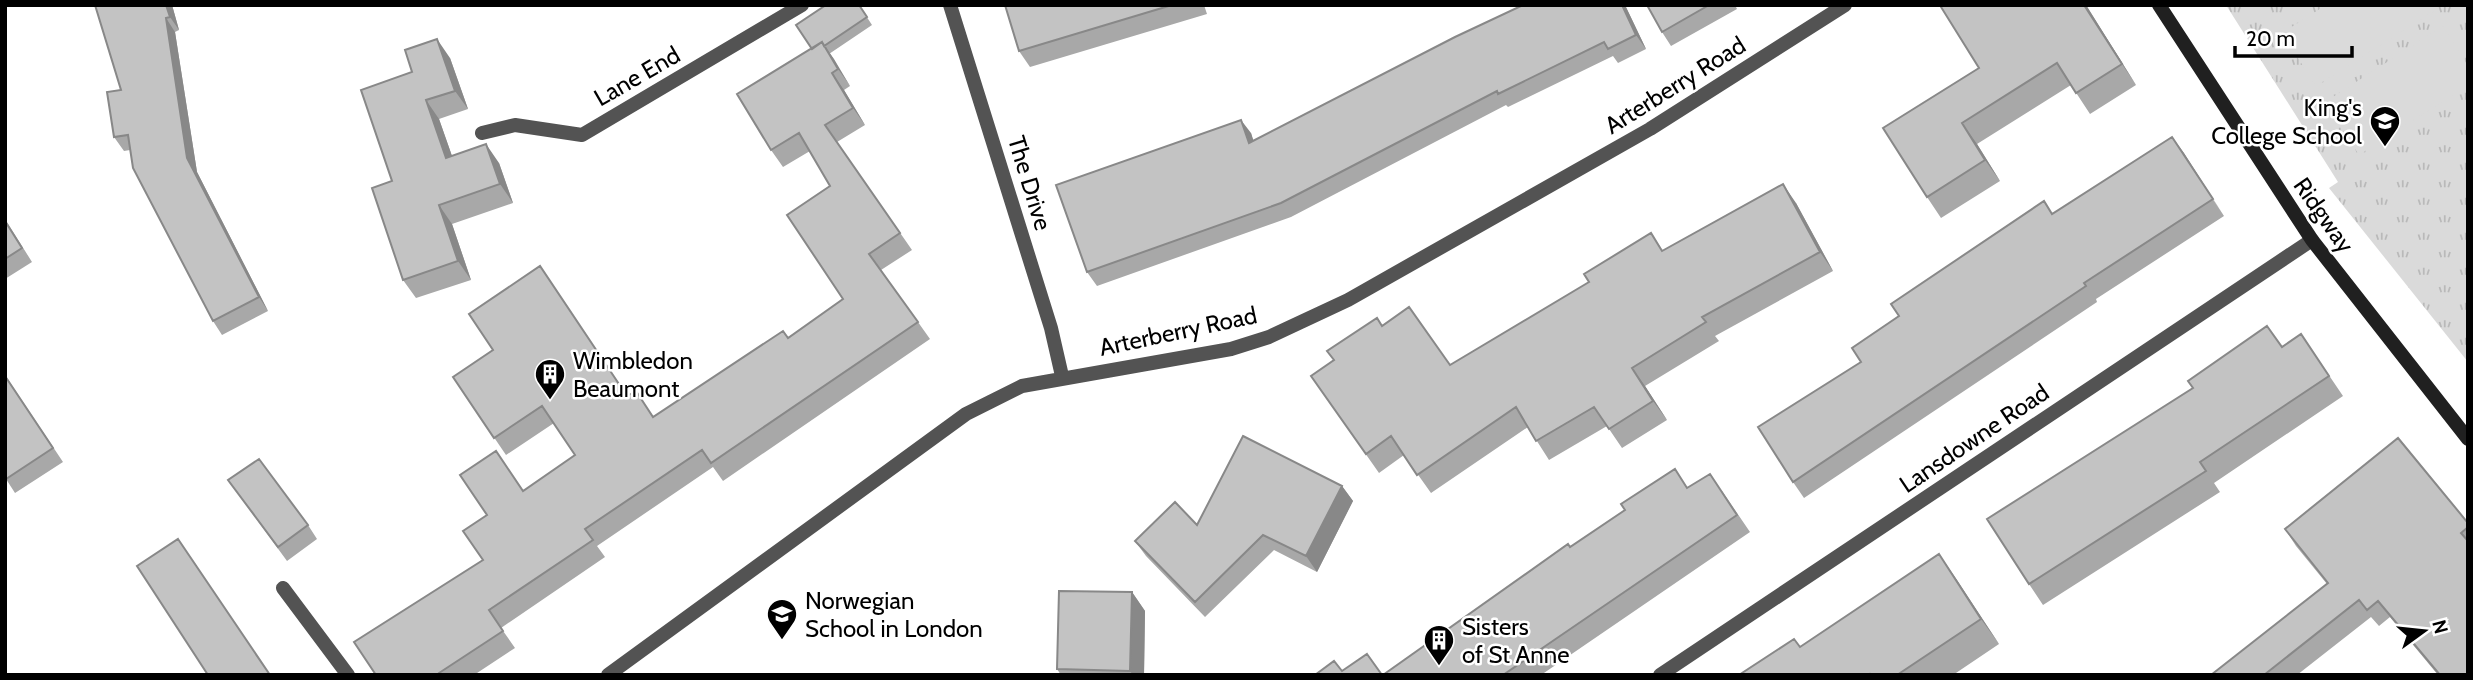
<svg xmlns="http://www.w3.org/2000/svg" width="2473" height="680" font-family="Cabin,sans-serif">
<defs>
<pattern id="park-tufts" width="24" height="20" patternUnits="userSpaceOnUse" patternTransform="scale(1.75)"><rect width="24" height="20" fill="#dadada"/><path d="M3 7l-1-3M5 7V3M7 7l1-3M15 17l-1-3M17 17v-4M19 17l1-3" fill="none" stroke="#b9b9b9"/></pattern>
</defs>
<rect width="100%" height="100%" fill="#fff"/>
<!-- park -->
<path fill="url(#park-tufts)" d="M 2226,5 L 2468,5 L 2468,362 L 2329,188 L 2338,182 Z"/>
<!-- pitch -->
<path fill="#dadada" d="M 2326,5 L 2430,5 L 2434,11 L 2316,86 L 2282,33 Z
M 2443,26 L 2468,66 L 2468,85 L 2359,155 L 2325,102 Z"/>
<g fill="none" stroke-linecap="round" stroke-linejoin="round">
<!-- lane -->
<path stroke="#535353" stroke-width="14" d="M 482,133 L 515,125 L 582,135 L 802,5
M 283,588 L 348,675"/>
<!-- street -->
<path stroke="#535353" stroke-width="14" d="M 950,5 L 1051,328 L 1062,376
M 608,675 L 966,414 L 1022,386 L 1231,349 L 1269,337 L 1348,300 L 1650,129 L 1845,5
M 1660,675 L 2312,240"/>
<!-- secondary -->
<path stroke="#202020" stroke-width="14" d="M 2159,5 L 2312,240 L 2468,439"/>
</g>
<!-- wall -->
<path fill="#a8a8a8" d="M 172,5 L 179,30 L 175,32 L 197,172 L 268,311 L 222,335 L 213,321 L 130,150 L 124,151 L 114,137 L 121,90 Z
M 859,5 L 872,25 L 829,54 L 850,86 L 844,90 L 865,125 L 837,142 L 912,250 L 881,270 L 930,339 L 723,481 L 713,467 L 597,546 L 605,557 L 501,628 L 515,648 L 474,675 L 376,675 L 483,560 L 523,491 L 575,455 L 554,423 L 506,455 L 453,377 L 627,396 L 654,417 L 788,338 L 843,299 L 830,186 L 810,151 L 783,167 L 771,150 L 812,49 Z
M 1005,5 L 1204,5 L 1207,14 L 1030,67 L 1019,51 Z
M 1625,5 L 1646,49 L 1618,63 L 1613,56 L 1508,107 L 1506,105 L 1291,217 L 1097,286 L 1087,272 L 1251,133 L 1253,141 Z
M 1647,5 L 1735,5 L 1737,9 L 1671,46 L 1662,32 Z
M 2086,5 L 2136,85 L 2090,114 L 2071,85 L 1977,144 L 2000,181 L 1941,218 L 1927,197 L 1883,128 Z
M 450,58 L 468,109 L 439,119 L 452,156 L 499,163 L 513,203 L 452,224 L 471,280 L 416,298 L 403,280 L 392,181 L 412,72 Z
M 2172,137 L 2224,216 L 2096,299 L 2097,302 L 1804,498 L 1793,482 L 1861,362 L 2053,214 Z
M 1796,203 L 1833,271 L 1715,336 L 1719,341 L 1645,386 L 1667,420 L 1622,448 L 1607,426 L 1549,460 L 1528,427 L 1431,493 L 1404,455 L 1379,473 L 1311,376 L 1382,326 L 1450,365 L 1589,282 L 1651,233 L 1663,251 Z
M 5,219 L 32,262 L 5,279 Z
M 2301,334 L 2343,396 L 2214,483 L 2220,492 L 2043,605 L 2029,584 L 2193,388 L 2282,347 Z
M 5,375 L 63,462 L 15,493 L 6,479 Z
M 228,480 L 308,525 L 317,539 L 287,561 Z
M 1342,486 L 1353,501 L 1317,572 L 1274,550 L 1205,617 L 1146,556 L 1135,541 L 1197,525 Z
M 1688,488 L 1722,491 L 1750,532 L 1541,675 L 1383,675 L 1570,547 Z
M 2468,523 L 2468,675 L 2438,675 L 2390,617 L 2379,626 L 2371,617 L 2297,675 L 2211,675 L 2327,584 L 2296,546 L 2285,529 Z
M 1939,554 L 1999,644 L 1953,675 L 1739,675 L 1800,647 Z
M 1132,592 L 1145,611 L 1144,675 L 1061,675 L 1057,669 Z"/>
<!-- shaded-wall -->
<path fill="#888" d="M 166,5 L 172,5 L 179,30 L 170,17 Z
M 1622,5 L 1625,5 L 1646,49 L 1636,35 Z
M 2084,5 L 2086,5 L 2136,85 L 2122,64 Z
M 166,18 L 175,32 L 197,172 L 268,311 L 259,297 L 187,158 Z
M 437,39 L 450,58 L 468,109 L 455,91 Z
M 822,42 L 834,59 L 850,86 L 838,69 Z
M 832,73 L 844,90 L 865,125 L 853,108 Z
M 426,100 L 439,119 L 459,176 L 446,158 Z
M 1241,120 L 1251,133 L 1259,157 L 1249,143 Z
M 1962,123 L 1977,144 L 2000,181 L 1985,160 Z
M 2172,137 L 2184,153 L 2224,216 L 2213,199 Z
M 486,144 L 499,163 L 513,203 L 500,184 Z
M 1783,184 L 1796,203 L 1833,271 L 1820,252 Z
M 439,205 L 452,224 L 471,280 L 458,261 Z
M 1632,368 L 1645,386 L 1667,420 L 1653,401 Z
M 1342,486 L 1353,501 L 1317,572 L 1306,556 Z
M 1939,554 L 1957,580 L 1999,644 L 1981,619 Z
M 1132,592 L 1145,611 L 1144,675 L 1133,675 L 1130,671 Z"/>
<!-- building -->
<path fill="#c3c3c3" stroke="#888" stroke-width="2" d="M 95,5 L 166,5 L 170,17 L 166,18 L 187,158 L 259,297 L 213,321 L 133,168 L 128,135 L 114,137 L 107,92 L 121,90 Z
M 826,5 L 859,5 L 867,17 L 824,46 L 822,42 L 812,49 L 796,25 Z
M 1005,5 L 1172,5 L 1019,51 Z
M 1523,5 L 1622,5 L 1636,35 L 1608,49 L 1604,42 L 1498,94 L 1497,91 L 1281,203 L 1087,272 L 1056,185 L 1241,120 L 1249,143 L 1455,37 Z
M 1647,5 L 1709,5 L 1662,32 Z
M 1943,5 L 2084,5 L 2122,64 L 2076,93 L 2057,63 L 1962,123 L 1985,160 L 1927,197 L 1883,128 L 1979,68 L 1941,7 Z
M 437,39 L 455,91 L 426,100 L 446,158 L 486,144 L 500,184 L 439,205 L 458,261 L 403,280 L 372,188 L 392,181 L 361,90 L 412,72 L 405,50 Z
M 822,42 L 838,69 L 832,73 L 853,108 L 825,125 L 900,233 L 869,254 L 918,322 L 711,463 L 702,450 L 585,529 L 593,540 L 489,610 L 503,631 L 439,673 L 440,675 L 376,675 L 354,642 L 483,560 L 463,531 L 487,515 L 460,475 L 496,451 L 523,491 L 575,455 L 542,406 L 494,438 L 453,377 L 493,350 L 469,314 L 540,266 L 627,396 L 636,391 L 653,417 L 783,331 L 788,338 L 843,299 L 787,215 L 830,186 L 799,133 L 771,150 L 737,94 Z
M 2172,137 L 2213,199 L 2084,283 L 2086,286 L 1793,482 L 1758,427 L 1861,362 L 1852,348 L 1899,316 L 1891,304 L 2044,201 L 2052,214 Z
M 1783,184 L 1820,252 L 1702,317 L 1706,322 L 1632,368 L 1653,401 L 1609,429 L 1594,407 L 1536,441 L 1516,407 L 1417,475 L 1391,436 L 1366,454 L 1311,376 L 1334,360 L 1327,351 L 1377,318 L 1382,326 L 1409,307 L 1450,365 L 1589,282 L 1584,274 L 1651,233 L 1662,251 Z
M 5,221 L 22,248 L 5,259 Z
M 2267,326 L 2282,347 L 2301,334 L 2329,376 L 2200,462 L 2206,471 L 2029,584 L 1987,519 L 2193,388 L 2188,381 Z
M 5,376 L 53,448 L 6,479 L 5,479 Z
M 1243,436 L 1342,486 L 1306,556 L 1263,535 L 1195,602 L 1135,541 L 1175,502 L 1197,525 Z
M 2398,438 L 2468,523 L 2468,527 L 2461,533 L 2468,541 L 2468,675 L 2440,675 L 2378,601 L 2367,610 L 2359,600 L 2264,675 L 2211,675 L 2328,583 L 2285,529 Z
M 259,459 L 308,525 L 278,547 L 228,480 Z
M 1675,469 L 1687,488 L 1710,474 L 1737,515 L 1503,675 L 1383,675 L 1568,544 L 1570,547 L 1625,510 L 1621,504 Z
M 178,539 L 270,675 L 208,675 L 137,566 Z
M 1939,554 L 1981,619 L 1897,675 L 1871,675 L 1870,674 L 1869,675 L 1739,675 L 1794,639 L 1800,647 Z
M 1059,591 L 1132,592 L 1130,671 L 1057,669 Z
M 1367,654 L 1382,675 L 1315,675 L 1334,661 L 1342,671 Z"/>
<!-- icons -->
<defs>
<g id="school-pin" transform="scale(1.575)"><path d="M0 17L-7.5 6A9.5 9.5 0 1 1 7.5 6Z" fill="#000" stroke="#fff"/><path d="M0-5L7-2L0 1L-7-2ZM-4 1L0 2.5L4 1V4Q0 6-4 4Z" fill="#fff"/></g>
<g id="building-pin" transform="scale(1.575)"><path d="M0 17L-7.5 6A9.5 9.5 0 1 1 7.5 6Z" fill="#000" stroke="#fff"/><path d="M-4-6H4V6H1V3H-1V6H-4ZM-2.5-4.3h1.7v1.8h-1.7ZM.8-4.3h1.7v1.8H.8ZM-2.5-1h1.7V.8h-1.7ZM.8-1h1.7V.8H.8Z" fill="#fff"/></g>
</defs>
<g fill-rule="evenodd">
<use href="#school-pin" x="2385" y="121"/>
<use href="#building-pin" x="550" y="374"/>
<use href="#school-pin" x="782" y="614"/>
<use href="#building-pin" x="1439" y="640"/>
</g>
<g text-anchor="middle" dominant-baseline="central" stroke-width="5" stroke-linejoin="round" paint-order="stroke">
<!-- street labels -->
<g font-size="24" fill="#000" stroke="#fff">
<text transform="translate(637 76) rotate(-30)">Lane End</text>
<text transform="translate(1675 85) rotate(-32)">Arterberry Road</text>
<text transform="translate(1030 183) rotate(73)">The Drive</text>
<text transform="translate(2324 215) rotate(55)">Ridgway</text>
<text transform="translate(1178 331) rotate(-12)">Arterberry Road</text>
<text transform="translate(1974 438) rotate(-34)">Lansdowne Road</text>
</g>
<!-- poi labels -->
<g font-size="24" fill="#000" stroke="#fff" text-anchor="start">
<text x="2362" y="107" text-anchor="end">King's<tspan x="2362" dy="28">College School</tspan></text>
<text x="573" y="360">Wimbledon<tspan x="573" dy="28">Beaumont</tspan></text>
<text x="805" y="600">Norwegian<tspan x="805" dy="28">School in London</tspan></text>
<text x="1462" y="626">Sisters<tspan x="1462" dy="28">of St Anne</tspan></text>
</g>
</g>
<!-- border -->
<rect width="2473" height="680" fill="none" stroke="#000000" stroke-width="14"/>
<!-- north arrow -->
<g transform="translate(2424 631) rotate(75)" stroke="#ffffff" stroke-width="5" paint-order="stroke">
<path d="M0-5L12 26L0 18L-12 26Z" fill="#000000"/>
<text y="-10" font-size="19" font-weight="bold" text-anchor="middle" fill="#000000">N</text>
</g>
<!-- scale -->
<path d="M2235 46v10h117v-10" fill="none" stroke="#000000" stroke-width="3.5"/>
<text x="2246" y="46" font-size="21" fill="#000000" stroke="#ffffff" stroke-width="5" paint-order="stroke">20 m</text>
</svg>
